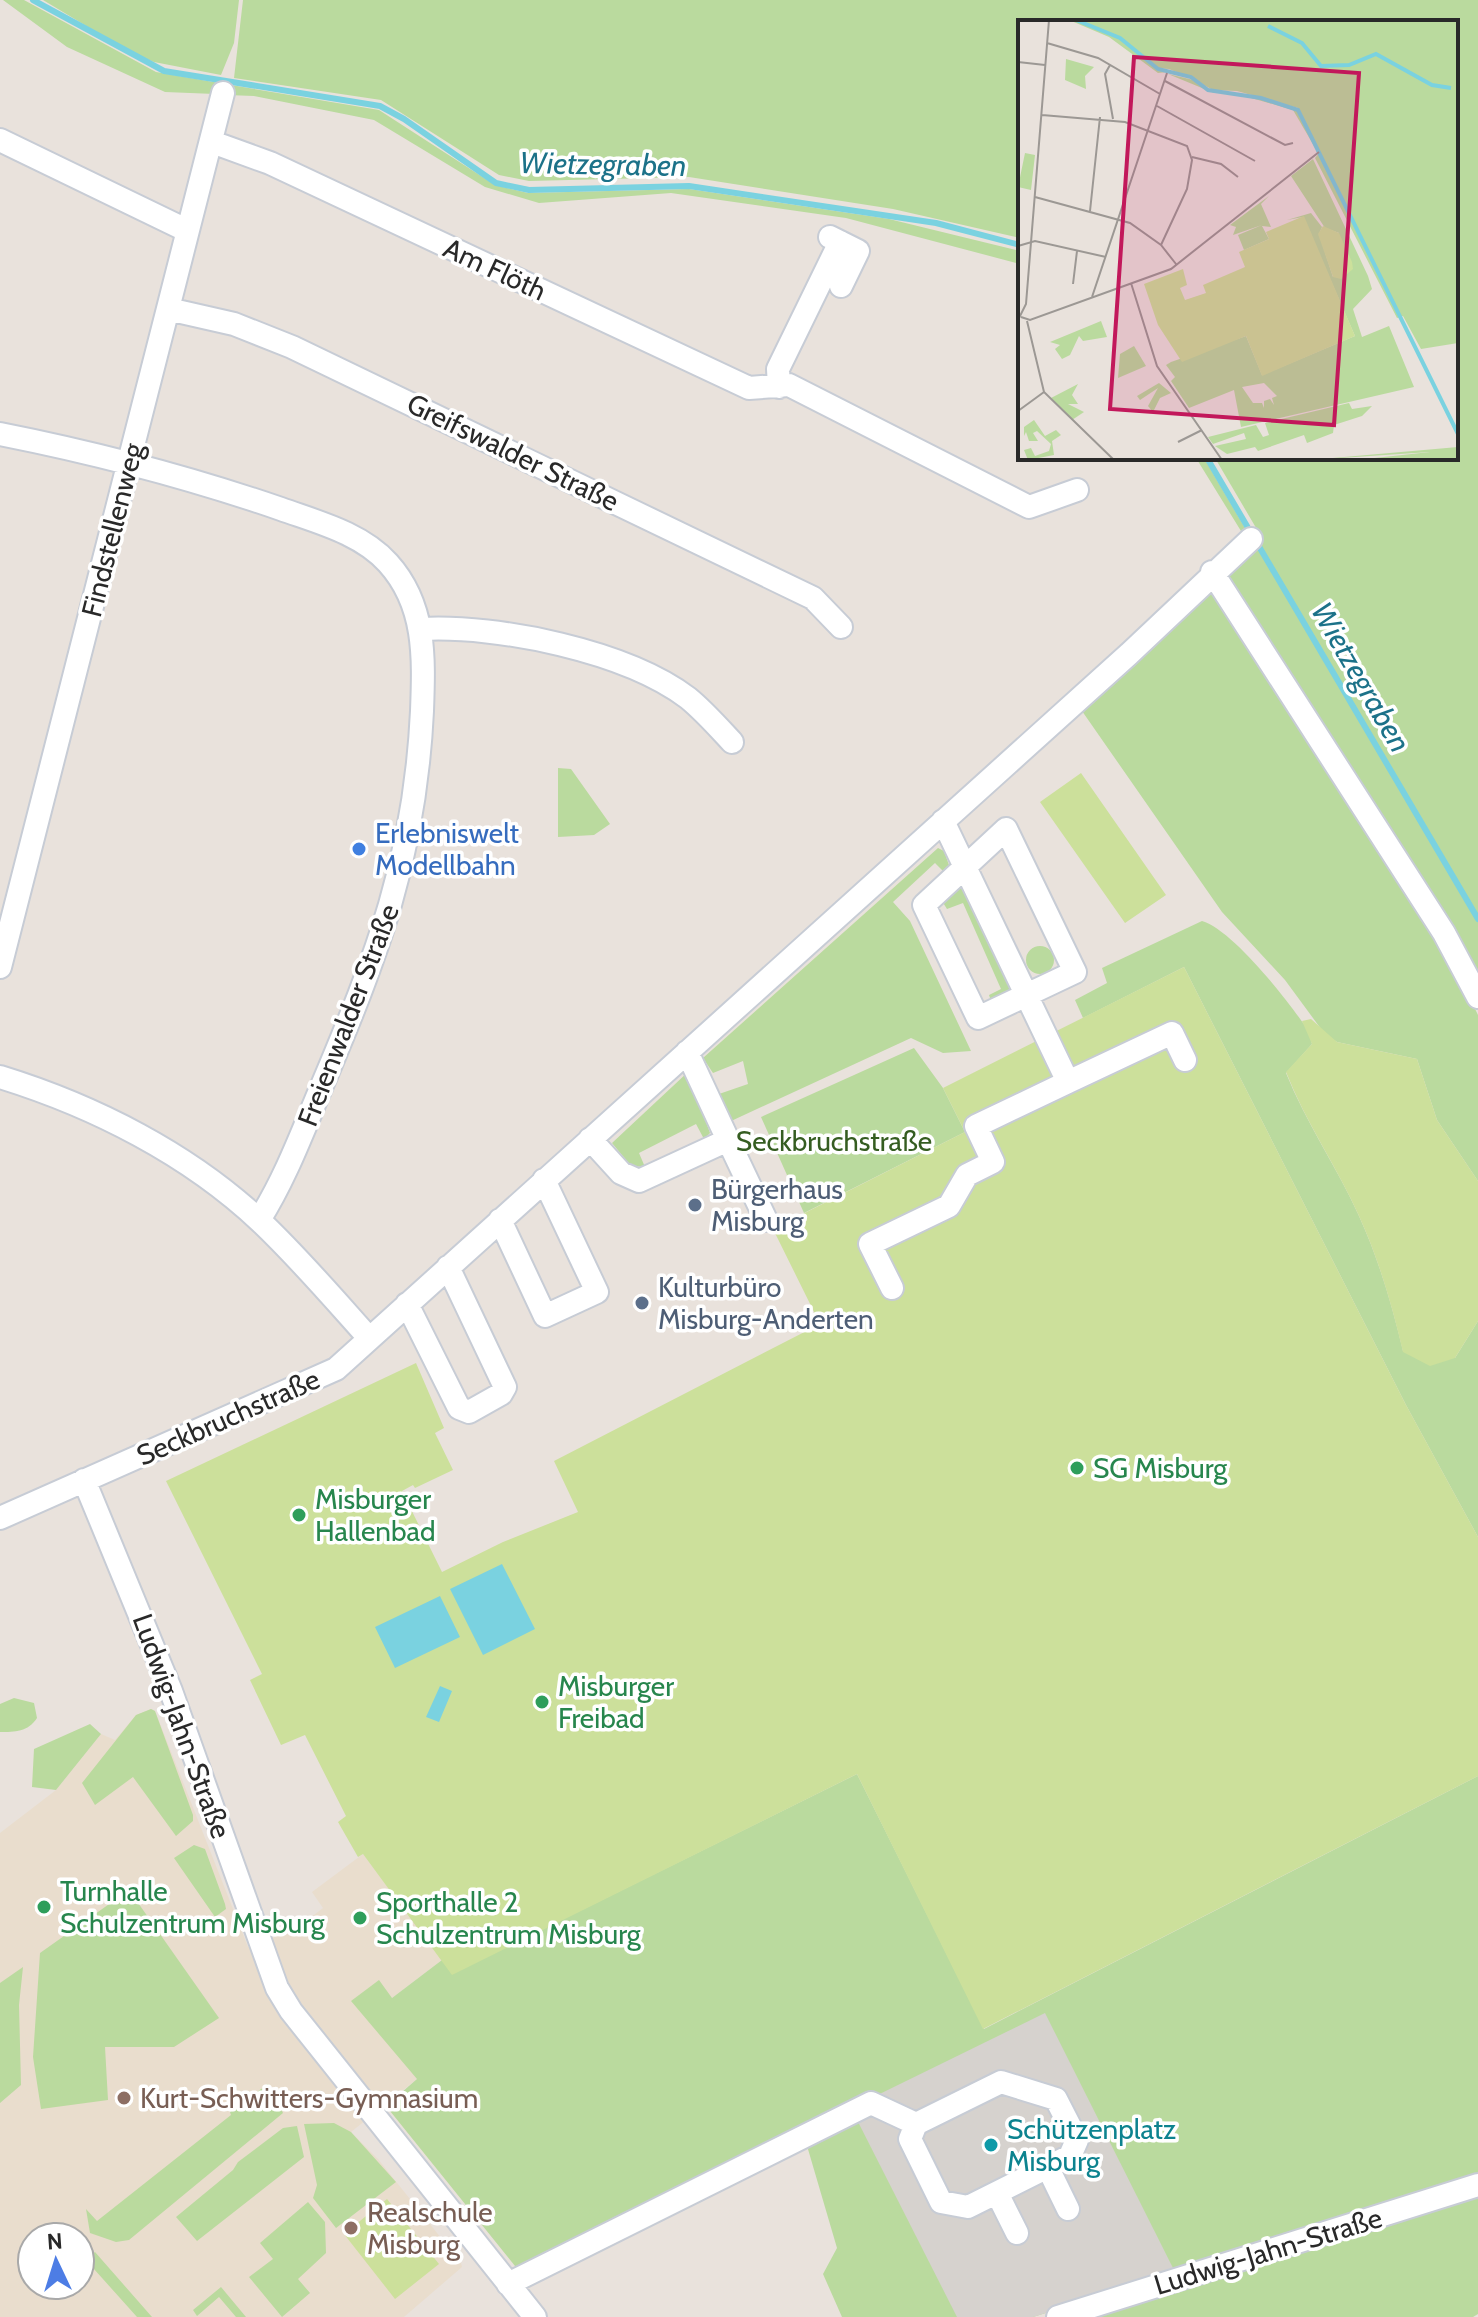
<svg xmlns="http://www.w3.org/2000/svg" width="1478" height="2317" font-family="Cabin,sans-serif">
<rect width="100%" height="100%" fill="#e9e2dc"/>
<!-- education -->
<path fill="#e9ddcd" fill-rule="evenodd" d="M 151,1709 L 155,1711 L 248,1947 L 296,1929 L 323,1908 L 312,1892 L 363,1854 L 442,1960 L 392,1998 L 417,2079 L 351,2132 L 378,2159 L 461,2263 L 462,2267 L 404,2317 L 0,2317 L 0,1833 L 56,1790 L 101,1734 L 115,1740 L 136,1715 ZM 32,2237 L 80,2237 L 80,2285 L 32,2285 Z"/>
<!-- green -->
<path fill="#bada9e" d="M 3,0 L 24,0 L 156,72 L 219,83 L 215,94 L 165,92 L 67,47 Z
M 43,0 L 239,0 L 234,43 L 221,75 L 154,62 L 128,51 Z
M 243,0 L 1478,0 L 1478,991 L 1228,577 L 1262,538 L 1215,458 L 1456,458 L 1456,22 L 1020,22 L 1020,238 L 893,209 L 689,177 L 529,181 L 499,175 L 381,100 L 234,78 Z
M 231,85 L 379,110 L 495,185 L 528,193 L 689,189 L 889,219 L 1020,251 L 1020,264 L 846,218 L 671,193 L 539,203 L 485,187 L 374,120 L 254,96 L 227,95 Z
M 1196,458 L 1204,458 L 1245,528 L 1241,531 Z
M 1216,587 L 1445,948 L 1478,1015 L 1478,1181 L 1437,1120 L 1417,1059 L 1337,1042 L 1324,1033 L 1285,980 L 1222,912 L 1082,711 Z
M 558,768 L 571,769 L 610,824 L 594,835 L 558,837 Z
M 938,848 L 944,851 L 950,868 L 944,872 L 935,863 L 893,902 L 910,921 L 971,1051 L 943,1053 L 911,1038 L 729,1122 L 719,1094 L 748,1084 L 743,1061 L 713,1073 L 703,1058 Z
M 962,882 L 1011,992 L 991,1001 L 989,995 L 1001,989 L 963,903 L 947,909 L 942,901 Z
M 1202,921 C 1233,930 1289,1002 1308,1030 L 1312,1044 L 1286,1073 C 1306,1123 1337,1167 1359,1216 C 1379,1260 1392,1305 1403,1351 L 1455,1358 L 1478,1321 L 1478,1537 L 1406,1405 L 1184,967 L 1083,1018 L 1075,1000 L 1107,983 L 1102,968 Z
M1026 960a14 14 0 1 1 28 0a14 14 0 1 1-28 0Z
M 914,1048 L 943,1088 L 965,1132 L 804,1213 L 761,1117 Z
M 688,1072 L 710,1133 L 704,1139 L 696,1124 L 639,1153 L 645,1167 L 631,1166 L 612,1143 Z
M 14,1698 L 34,1703 L 37,1718 C 28,1732 15,1732 0,1732 L 0,1704 Z
M 151,1709 L 155,1711 L 193,1815 L 193,1821 L 176,1836 L 133,1777 L 95,1805 L 82,1783 L 136,1715 Z
M 90,1724 L 101,1734 L 56,1790 L 32,1787 L 34,1749 Z
M 857,1774 L 984,2029 L 1478,1776 L 1478,2178 L 1033,2317 L 842,2317 L 823,2274 L 837,2248 L 805,2139 L 870,2098 L 519,2271 L 386,2106 L 417,2079 L 351,2001 L 379,1980 L 392,1998 L 442,1960 L 452,1974 Z
M 194,1845 L 205,1849 L 225,1904 L 226,1909 L 215,1917 L 174,1858 Z
M 129,1890 L 219,2018 L 174,2047 L 105,2047 L 108,2100 L 41,2109 L 33,2057 L 40,1953 Z
M 23,1967 L 19,2005 L 21,2085 L 0,2103 L 0,1983 Z
M 268,2084 L 283,2113 L 129,2240 L 116,2242 L 90,2233 L 86,2209 L 97,2221 L 231,2115 L 230,2112 Z
M 334,2123 L 351,2132 L 396,2182 L 336,2228 L 313,2198 L 317,2185 L 304,2124 Z
M 297,2126 L 304,2157 L 197,2241 L 176,2217 L 233,2170 L 238,2162 L 283,2128 Z
M 1478,2194 L 1478,2314 L 1473,2317 L 1084,2317 Z
M 308,2202 L 325,2222 L 326,2253 L 298,2279 L 310,2293 L 282,2317 L 249,2277 L 273,2259 L 260,2243 Z
M 95,2252 L 152,2317 L 137,2317 L 85,2259 Z
M 221,2287 L 246,2317 L 236,2317 L 219,2297 L 197,2316 L 193,2310 Z"/>
<!-- pitch -->
<path fill="#cce09b" d="M 1081,773 L 1166,895 L 1125,923 L 1040,802 Z
M 1184,967 L 1406,1405 L 1478,1537 L 1478,1776 L 983,2029 L 857,1774 L 452,1975 L 363,1854 L 358,1857 L 338,1822 L 346,1816 L 305,1735 L 281,1745 L 250,1680 L 262,1674 L 166,1481 L 416,1363 L 444,1428 L 435,1433 L 453,1470 L 415,1488 L 413,1485 L 402,1491 L 442,1572 L 503,1542 L 578,1512 L 554,1461 L 820,1324 L 773,1229 L 965,1132 L 943,1088 Z
M 1311,1019 L 1337,1042 L 1417,1059 L 1437,1120 L 1478,1181 L 1478,1321 L 1455,1358 L 1430,1366 L 1403,1352 C 1392,1305 1379,1260 1359,1216 C 1337,1167 1306,1123 1286,1072 L 1312,1044 L 1302,1021 Z
M 387,2199 L 439,2264 L 395,2299 L 344,2234 Z"/>
<!-- plaza -->
<path fill="#d6d2ce" d="M 1045,2013 L 1175,2272 L 1033,2317 L 957,2317 L 851,2108 Z"/>
<!-- water -->
<path fill="#7ad2e0" d="M 502,1564 L 535,1629 L 483,1655 L 450,1589 Z
M 440,1596 L 460,1637 L 395,1668 L 375,1627 Z
M 440,1686 L 452,1691 L 439,1722 L 426,1717 Z"/>
<g fill="none" stroke-linecap="round" stroke-linejoin="round">
<!-- stream -->
<path stroke="#7ad2e0" stroke-width="6" d="M 33,0 L 164,71 L 380,106 L 404,119 L 496,183 L 529,190 L 689,186 L 936,223 L 1020,245
M 1207,458 L 1478,919"/>
<!-- minor casing -->
<g stroke="#c7ccd5" stroke-width="26">
<path id="minor" d="M 0,140 L 186,230
M 212,142 L 270,163 L 749,388 L 789,385 L 1029,507 L 1077,490
M 830,237 L 858,251 L 841,286
M 168,309 L 234,324 L 292,347 L 813,598 L 841,627
M 779,387 L 778,369 L 840,242
M 0,434 C 96,453 188,477 281,509 C 317,522 361,533 388,563 C 426,605 424,657 422,711 C 415,858 377,956 321,1088 C 302,1133 285,1179 259,1220
M 1212,572 L 1444,933 L 1478,997
M 422,629 C 498,625 626,651 688,698 C 704,711 718,727 732,742
M 1006,829 L 1075,972 L 978,1018 L 924,905 Z
M 0,967 L 223,93
M 0,1077 C 94,1106 189,1154 261,1222 C 299,1258 334,1299 369,1338
M 1068,1082 L 1172,1033 L 1185,1060
M 590,1139 L 621,1173 L 639,1181 L 728,1140 L 687,1052
M 728,1140 L 766,1220
M 500,1220 L 545,1316 L 597,1292 L 544,1180
M 892,1288 L 870,1244 L 949,1206 L 967,1175 L 993,1162 L 976,1126 L 1068,1082 L 943,821
M 407,1304 L 459,1408 L 469,1412 L 501,1394 L 505,1387 L 448,1267
M 84,1480 L 171,1691 L 277,1988 L 291,2011 L 535,2317
M 0,1518 L 336,1369 L 1129,654 L 1251,539
M 1048,2168 L 1068,2209
M 997,2193 L 1017,2233
M 508,2284 L 871,2103 L 916,2124 L 910,2139 L 941,2202 L 968,2207 L 1070,2156 L 1077,2140 L 1056,2099 L 1001,2082 L 916,2124
M 1058,2317 L 1478,2185"/>
</g>
<!-- minor -->
<use href="#minor" stroke="#fff" stroke-width="22"/>
</g>
<!-- markers -->
<circle fill="#3f7fe0" stroke="#fff" stroke-width="3" cx="359" cy="849" r="8"/>
<g fill="#5c6f8a" stroke="#fff" stroke-width="3">
<circle cx="695" cy="1205" r="8"/>
<circle cx="642" cy="1303" r="8"/>
</g>
<g fill="#2e9e5b" stroke="#fff" stroke-width="3">
<circle cx="1077" cy="1468" r="8"/>
<circle cx="299" cy="1515" r="8"/>
<circle cx="542" cy="1702" r="8"/>
<circle cx="44" cy="1907" r="8"/>
<circle cx="360" cy="1918" r="8"/>
</g>
<g fill="#8d6e63" stroke="#fff" stroke-width="3">
<circle cx="124" cy="2098" r="8"/>
<circle cx="351" cy="2228" r="8"/>
</g>
<circle fill="#0f9aa8" stroke="#fff" stroke-width="3" cx="991" cy="2145" r="8"/>
<g text-anchor="middle" dominant-baseline="central" stroke-width="7" stroke-linejoin="round" paint-order="stroke">
<!-- street labels -->
<g font-size="28" fill="#292929" stroke="#fff">
<text transform="translate(495 269) rotate(25)">Am Flöth</text>
<text transform="translate(513 452) rotate(26)">Greifswalder Straße</text>
<text transform="translate(112 530) rotate(-76)">Findstellenweg</text>
<text transform="translate(348 1015) rotate(-69)">Freienwalder Straße</text>
<text transform="translate(228 1417) rotate(-24)">Seckbruchstraße</text>
<text transform="translate(182 1726) rotate(70)">Ludwig-Jahn-Straße</text>
<text transform="translate(1268 2251) rotate(-17)">Ludwig-Jahn-Straße</text>
</g>
<!-- shop labels -->
<g font-size="28" fill="#366cbe" stroke="#fff" text-anchor="start">
<text x="375" y="833">Erlebniswelt<tspan x="375" dy="32">Modellbahn</tspan></text>
</g>
<!-- park labels -->
<g font-size="28" fill="#355d21" stroke="#fff">
<text x="834" y="1141">Seckbruchstraße</text>
</g>
<!-- service labels -->
<g font-size="28" fill="#4e5e75" stroke="#fff" text-anchor="start">
<text x="711" y="1189">Bürgerhaus<tspan x="711" dy="32">Misburg</tspan></text>
<text x="658" y="1287">Kulturbüro<tspan x="658" dy="32">Misburg-Anderten</tspan></text>
</g>
<!-- leisure labels -->
<g font-size="28" fill="#27864d" stroke="#fff" text-anchor="start">
<text x="1093" y="1468">SG Misburg</text>
<text x="315" y="1499">Misburger<tspan x="315" dy="32">Hallenbad</tspan></text>
<text x="558" y="1686">Misburger<tspan x="558" dy="32">Freibad</tspan></text>
<text x="60" y="1891">Turnhalle<tspan x="60" dy="32">Schulzentrum Misburg</tspan></text>
<text x="376" y="1902">Sporthalle 2<tspan x="376" dy="32">Schulzentrum Misburg</tspan></text>
</g>
<!-- education labels -->
<g font-size="28" fill="#785e54" stroke="#fff" text-anchor="start">
<text x="140" y="2098">Kurt-Schwitters-Gymnasium</text>
<text x="367" y="2212">Realschule<tspan x="367" dy="32">Misburg</tspan></text>
</g>
<!-- culture labels -->
<g font-size="28" fill="#0d838f" stroke="#fff" text-anchor="start">
<text x="1007" y="2129">Schützenplatz<tspan x="1007" dy="32">Misburg</tspan></text>
</g>
<!-- water labels -->
<g font-size="30" font-style="italic" fill="#1c7289" stroke="#fff">
<text transform="translate(603 164) rotate(1)">Wietzegraben</text>
<text transform="translate(1361 677) rotate(60)">Wietzegraben</text>
</g>
</g>
<!-- overview -->
<g transform="translate(1018 20)">
<rect width="440" height="440" fill="#e9e2dc"/>
<path d="M 51,0 L 440,0 L 440,323 L 403,329 L 385,296 L 379,298 L 297,138 L 302,132 L 280,88 L 219,71 L 195,70 L 180,62 L 194,72 L 219,73 L 249,80 L 278,89 L 299,131 L 275,90 L 216,73 L 196,73 L 150,54 L 180,61 L 151,49 L 139,48 L 149,52 L 140,53 L 91,17 ZM 48,39 L 76,47 L 67,56 L 68,69 L 47,60 ZM 7,133 L 17,135 L 13,170 L 0,167 ZM 295,139 L 350,256 L 354,269 L 335,289 L 344,317 L 371,306 L 396,367 L 223,407 L 216,370 L 171,388 L 153,361 L 157,357 L 148,345 L 153,342 L 228,316 L 244,355 L 337,316 L 285,197 L 269,200 L 293,193 L 304,207 L 301,214 L 315,257 L 321,213 L 307,208 L 273,156 ZM 246,363 L 259,376 L 254,378 L 256,385 L 252,379 L 246,381 L 246,388 L 244,383 L 235,383 L 224,367 ZM 251,176 L 243,184 L 253,207 L 244,206 L 251,219 L 226,230 L 220,215 L 244,205 L 215,215 L 218,207 L 212,205 ZM 83,301 L 89,317 L 65,321 L 61,316 L 52,335 L 44,339 L 37,329 L 42,325 L 32,322 ZM 116,326 L 128,346 L 100,358 L 102,334 ZM 141,363 L 153,373 L 142,378 L 135,392 L 130,386 L 140,368 L 122,380 L 119,376 ZM 60,364 L 54,375 L 60,384 L 50,384 L 66,392 L 54,400 L 33,378 ZM 331,383 L 334,389 L 354,386 L 344,396 L 316,405 L 315,413 L 289,423 L 286,415 L 240,431 L 237,427 L 209,434 L 197,426 L 228,419 L 226,413 L 195,424 L 190,417 L 238,405 L 245,417 L 251,415 L 247,403 ZM 16,400 L 27,416 L 38,410 L 43,415 L 34,421 L 36,435 L 10,440 L 6,430 L 13,428 L 17,436 L 31,431 L 33,424 L 19,411 L 15,413 L 20,421 L 11,421 L 8,412 L 6,416 L 6,407 ZM 440,427 L 440,440 L 338,440 L 412,432 L 292,440 Z" fill="#bada9e" fill-rule="evenodd"/>
<path d="M 286,196 L 337,316 L 244,356 L 228,316 L 164,342 L 140,305 L 126,264 L 165,249 L 169,265 L 162,268 L 167,280 L 188,273 L 185,265 L 227,247 L 221,232 L 251,219 L 248,212 ZM 305,206 L 321,213 L 334,242 L 335,249 L 323,259 L 315,257 L 300,214 Z" fill="#cce09b"/>
<path fill="none" stroke="#7ad2e0" stroke-width="4" d="M 58,0 L 102,18 L 140,49 L 173,57 L 190,70 L 243,78 L 280,90 L 440,414M 137,0 L 174,0M 250,6 L 284,23 L 303,46 L 331,45 L 358,34 L 414,65 L 433,68"/>
<path fill="none" stroke="#9c9894" stroke-width="2" d="M 29,23 L 80,38 L 142,74M 0,42 L 27,45M 92,45 L 87,54 L 95,99M 147,61 L 267,125 L 275,123M 139,86 L 237,141M 24,95 L 107,102 L 169,126 L 174,140 L 169,169 L 143,225M 174,137 L 203,144 L 220,157M 17,177 L 112,203 L 143,225 L 158,244M 72,191 L 82,97M 0,226 L 17,221 L 88,237M 113,263 L 139,346 L 204,440M 55,264 L 59,231M 74,277 L 149,53M 3,297 L 12,300 L 153,249 L 301,132M 0,300 L 8,284 L 31,0M 9,301 L 26,372 L 96,440M 0,391 L 26,372M 160,422 L 184,410"/>
<path fill="#c2185b" fill-opacity="0.15" stroke="#c2185b" stroke-width="4" d="M 116,37 L 341,53 L 316,405 L 92,389 Z"/>
<rect width="440" height="440" fill="none" stroke="#292929" stroke-width="4"/>
</g>
<!-- north arrow -->
<g transform="translate(56 2261) rotate(356)"><circle r="38" fill="#ffffff" stroke="#a9a9a9" stroke-width="2"/>
<path d="M0-6L14 30L0 20L-14 30Z" fill="#4d7de5"/>
<text y="-12" font-size="22" font-weight="bold" text-anchor="middle" fill="#292929">N</text>
</g>
</svg>
